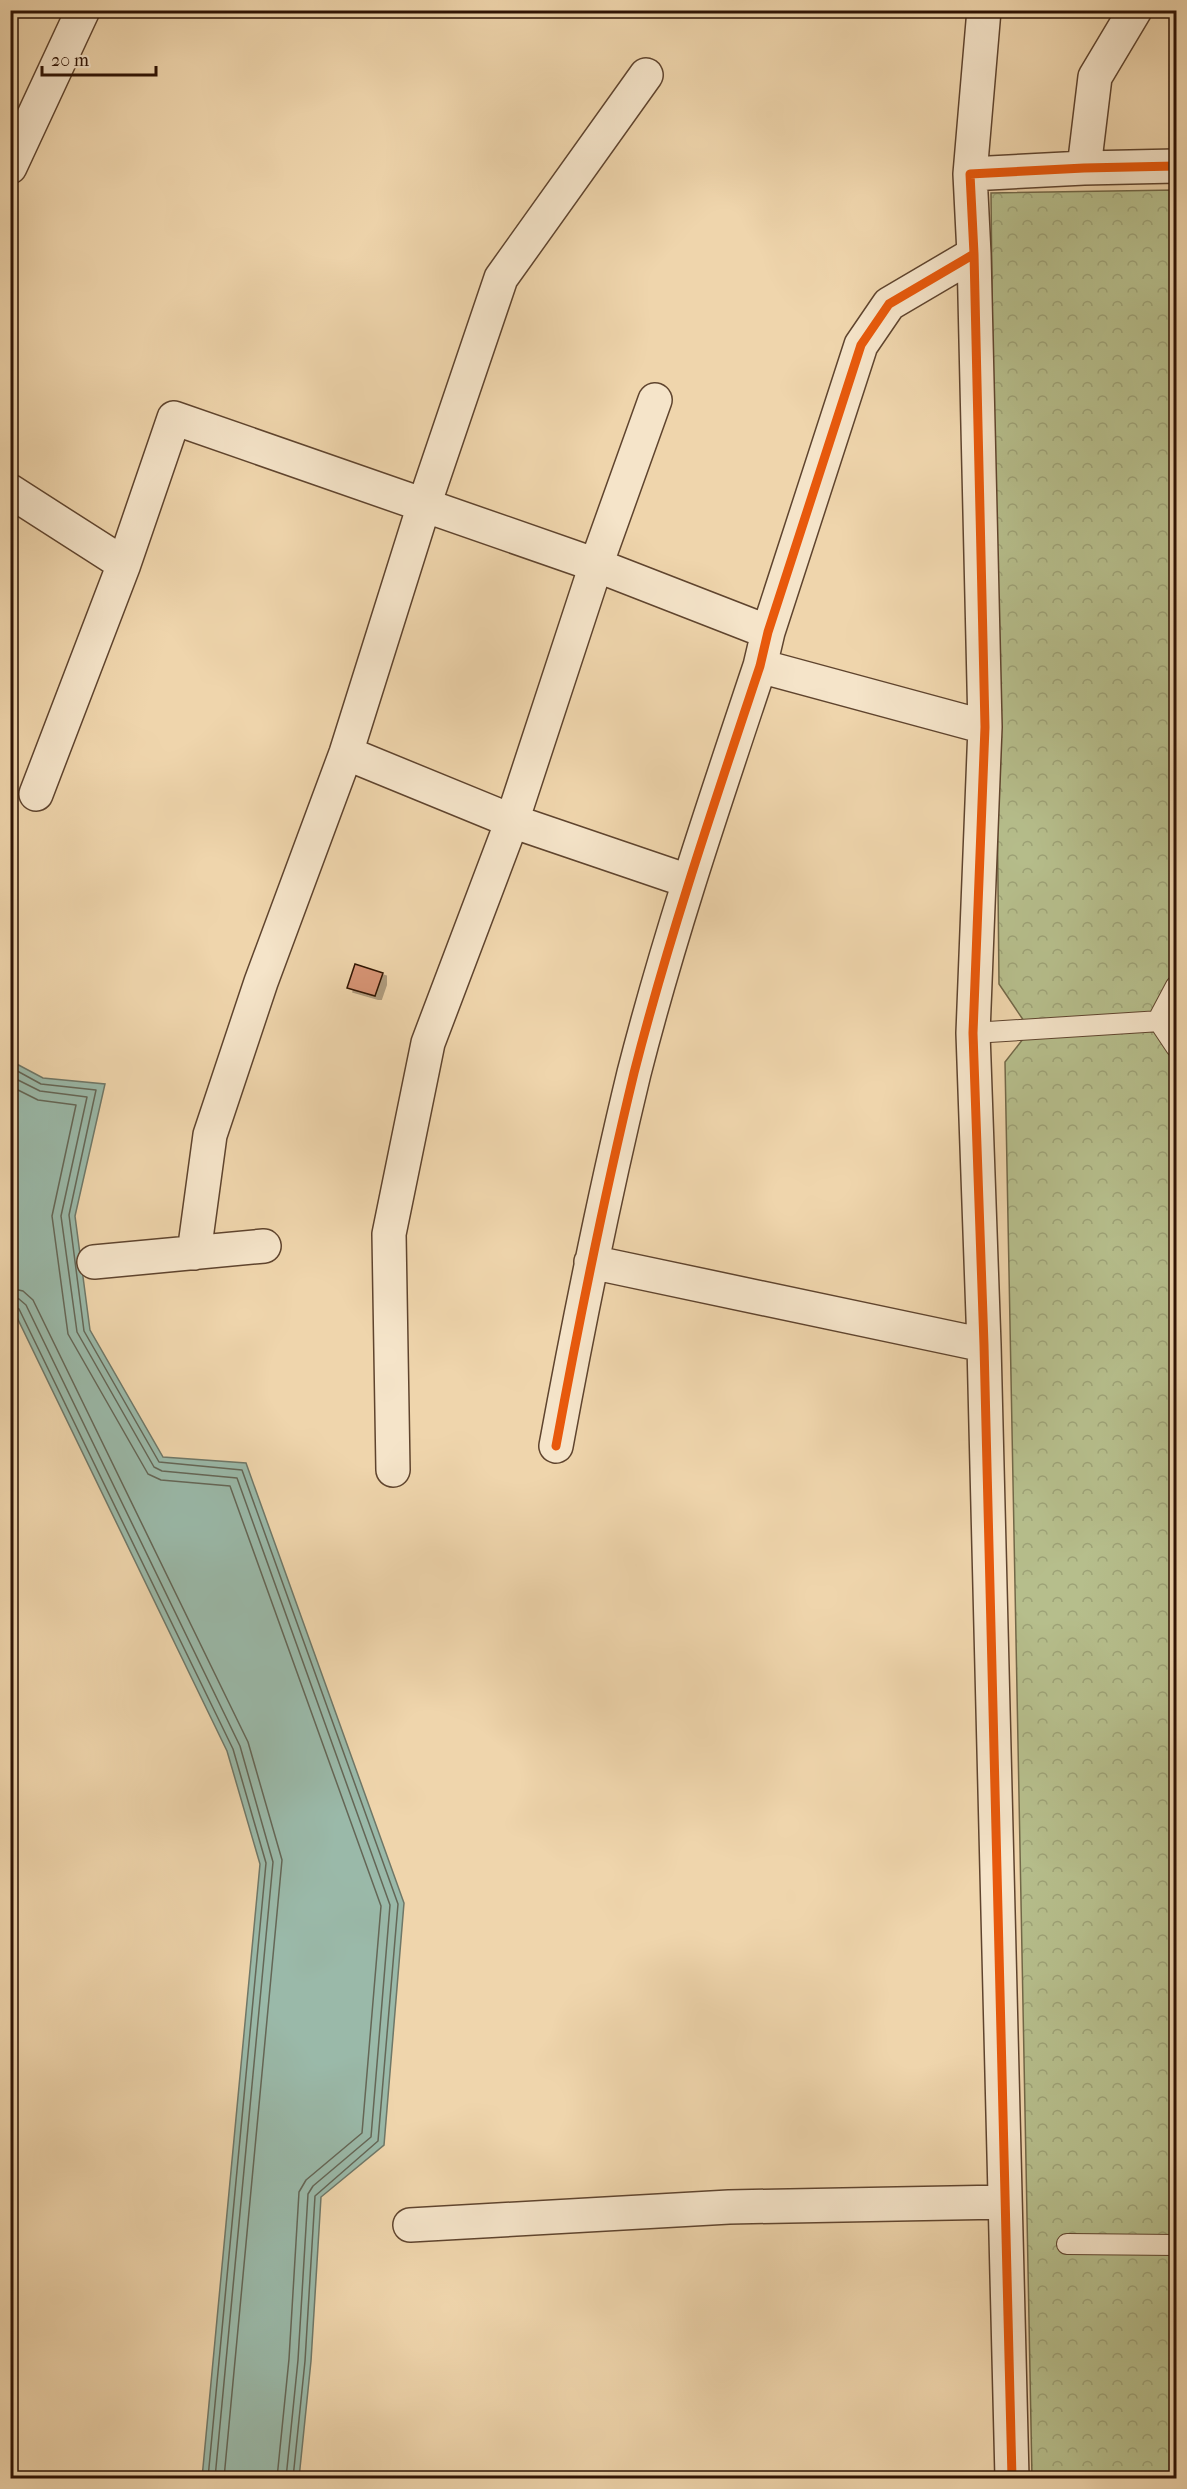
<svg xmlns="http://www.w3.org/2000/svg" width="1187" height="2489" font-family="'IM FELL French Canon',serif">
<defs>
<pattern id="park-crowns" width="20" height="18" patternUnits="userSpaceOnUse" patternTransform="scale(1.5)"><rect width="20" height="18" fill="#b6be8c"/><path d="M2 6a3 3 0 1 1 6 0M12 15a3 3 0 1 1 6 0" fill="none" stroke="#9da277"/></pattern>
<filter id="shadow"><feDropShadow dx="6" dy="4" stdDeviation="0" flood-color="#0004"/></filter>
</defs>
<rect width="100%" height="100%" fill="#efd5ac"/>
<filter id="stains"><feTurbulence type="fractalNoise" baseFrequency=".00333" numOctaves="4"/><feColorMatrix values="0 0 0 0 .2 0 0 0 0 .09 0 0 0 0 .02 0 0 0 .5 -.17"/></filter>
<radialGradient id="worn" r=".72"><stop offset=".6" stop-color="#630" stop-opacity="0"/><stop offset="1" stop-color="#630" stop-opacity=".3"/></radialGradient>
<!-- park -->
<path fill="url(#park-crowns)" stroke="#726848" stroke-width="1.5" d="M 1176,190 L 1176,2478 L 1032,2478 L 1005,1062 L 1030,1030 L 999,984 L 991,193 Z"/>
<!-- water -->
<path fill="#9ab9a9" stroke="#6f7767" stroke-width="1.5" d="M 11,1061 L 43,1078 L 105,1084 L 75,1216 L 90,1330 L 163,1457 L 246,1463 L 404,1903 L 384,2145 L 321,2197 L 311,2361 L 299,2478 L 202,2478 L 260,1864 L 227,1751 L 11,1305 Z"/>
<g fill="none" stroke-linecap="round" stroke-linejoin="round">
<!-- shore -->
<path stroke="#646656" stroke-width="1.5" d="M 10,1067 L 41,1084 L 96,1090 L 69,1215 L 84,1331 L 159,1462 L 242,1470 L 398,1904 L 378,2141 L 315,2196 L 305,2361 L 293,2478
M 10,1076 L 40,1091 L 87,1097 L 61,1216 L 77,1332 L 154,1467 L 162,1471 L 237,1478 L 390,1905 L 371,2137 L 313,2186 L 308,2194 L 298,2360 L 286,2478
M 10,1086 L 38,1100 L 76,1105 L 52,1216 L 68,1334 L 148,1474 L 161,1480 L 230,1486 L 381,1906 L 362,2133 L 306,2180 L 299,2192 L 289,2359 L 277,2478
M 10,1288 L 23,1291 L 33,1300 L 248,1742 L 282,1860 L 224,2478
M 10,1297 L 19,1299 L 26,1305 L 240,1746 L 273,1862 L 215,2478
M 10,1305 L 19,1309 L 233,1749 L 266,1863 L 208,2478"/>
</g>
<!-- building -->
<path fill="#d89576" stroke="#2f1304" stroke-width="1.5" filter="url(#shadow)" d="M 355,964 L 383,973 L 375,996 L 347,988 Z"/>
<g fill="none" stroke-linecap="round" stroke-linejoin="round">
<!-- service casing -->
<g stroke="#5f442e" stroke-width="22">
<path id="service" d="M 1176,986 L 1158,1020 L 1176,1047
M 973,1033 L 1176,1020
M 1067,2244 L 1176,2245"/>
</g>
<!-- minor casing -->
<g stroke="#5f442e" stroke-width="36">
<path id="minor" d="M 10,167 L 83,10
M 1084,168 L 1095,77 L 1135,10
M 970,174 L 984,10
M 10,491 L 124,564
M 760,666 L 985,727
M 346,753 L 512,821 L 688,881
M 36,794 L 124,564 L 174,418 L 596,565 L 768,632
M 194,1253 L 210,1135 L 261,982 L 346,753 L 424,505 L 501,278 L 646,75
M 94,1262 L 264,1246
M 591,1262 L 984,1345
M 556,1446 C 579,1321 604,1197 634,1073 C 669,936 715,801 760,666 L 768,632 L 861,345 L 889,304 L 974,254
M 393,1470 L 389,1234 L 428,1043 L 512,821 L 596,565 L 655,400
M 410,2225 L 729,2207 L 1005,2202
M 1012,2478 L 984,1345 L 973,1033 L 985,727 L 974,254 L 970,174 L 1084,168 L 1176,166"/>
</g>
<!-- service -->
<use href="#service" stroke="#f5e4c9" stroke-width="20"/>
<!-- minor -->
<use href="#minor" stroke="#f5e4c9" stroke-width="33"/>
<!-- cycleway casing -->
<g stroke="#f5e4c9" stroke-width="13">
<path id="cycleway" d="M 556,1446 C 579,1321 604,1197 634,1073 C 669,936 715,801 760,666 L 768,632 L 861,345 L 889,304 L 974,254
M 1012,2478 L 984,1345 L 973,1033 L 985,727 L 974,254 L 970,174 L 1084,168 L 1176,166"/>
</g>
<!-- cycleway -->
<use href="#cycleway" stroke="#e8590c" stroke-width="9"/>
</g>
<!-- margin -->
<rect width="1187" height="2489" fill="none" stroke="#efd5ac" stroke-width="36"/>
<rect x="12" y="12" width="1163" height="2465" fill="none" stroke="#2f1304" stroke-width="3"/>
<rect x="18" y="18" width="1151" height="2453" fill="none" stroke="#2f1304" stroke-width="1.5"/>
<!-- scale -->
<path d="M42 66v9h114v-9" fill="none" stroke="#2f1304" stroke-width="3"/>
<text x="51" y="66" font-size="18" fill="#2f1304" stroke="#f5e4c9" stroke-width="4.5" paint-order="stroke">20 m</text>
<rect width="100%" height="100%" filter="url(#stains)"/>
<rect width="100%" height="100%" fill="url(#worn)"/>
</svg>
